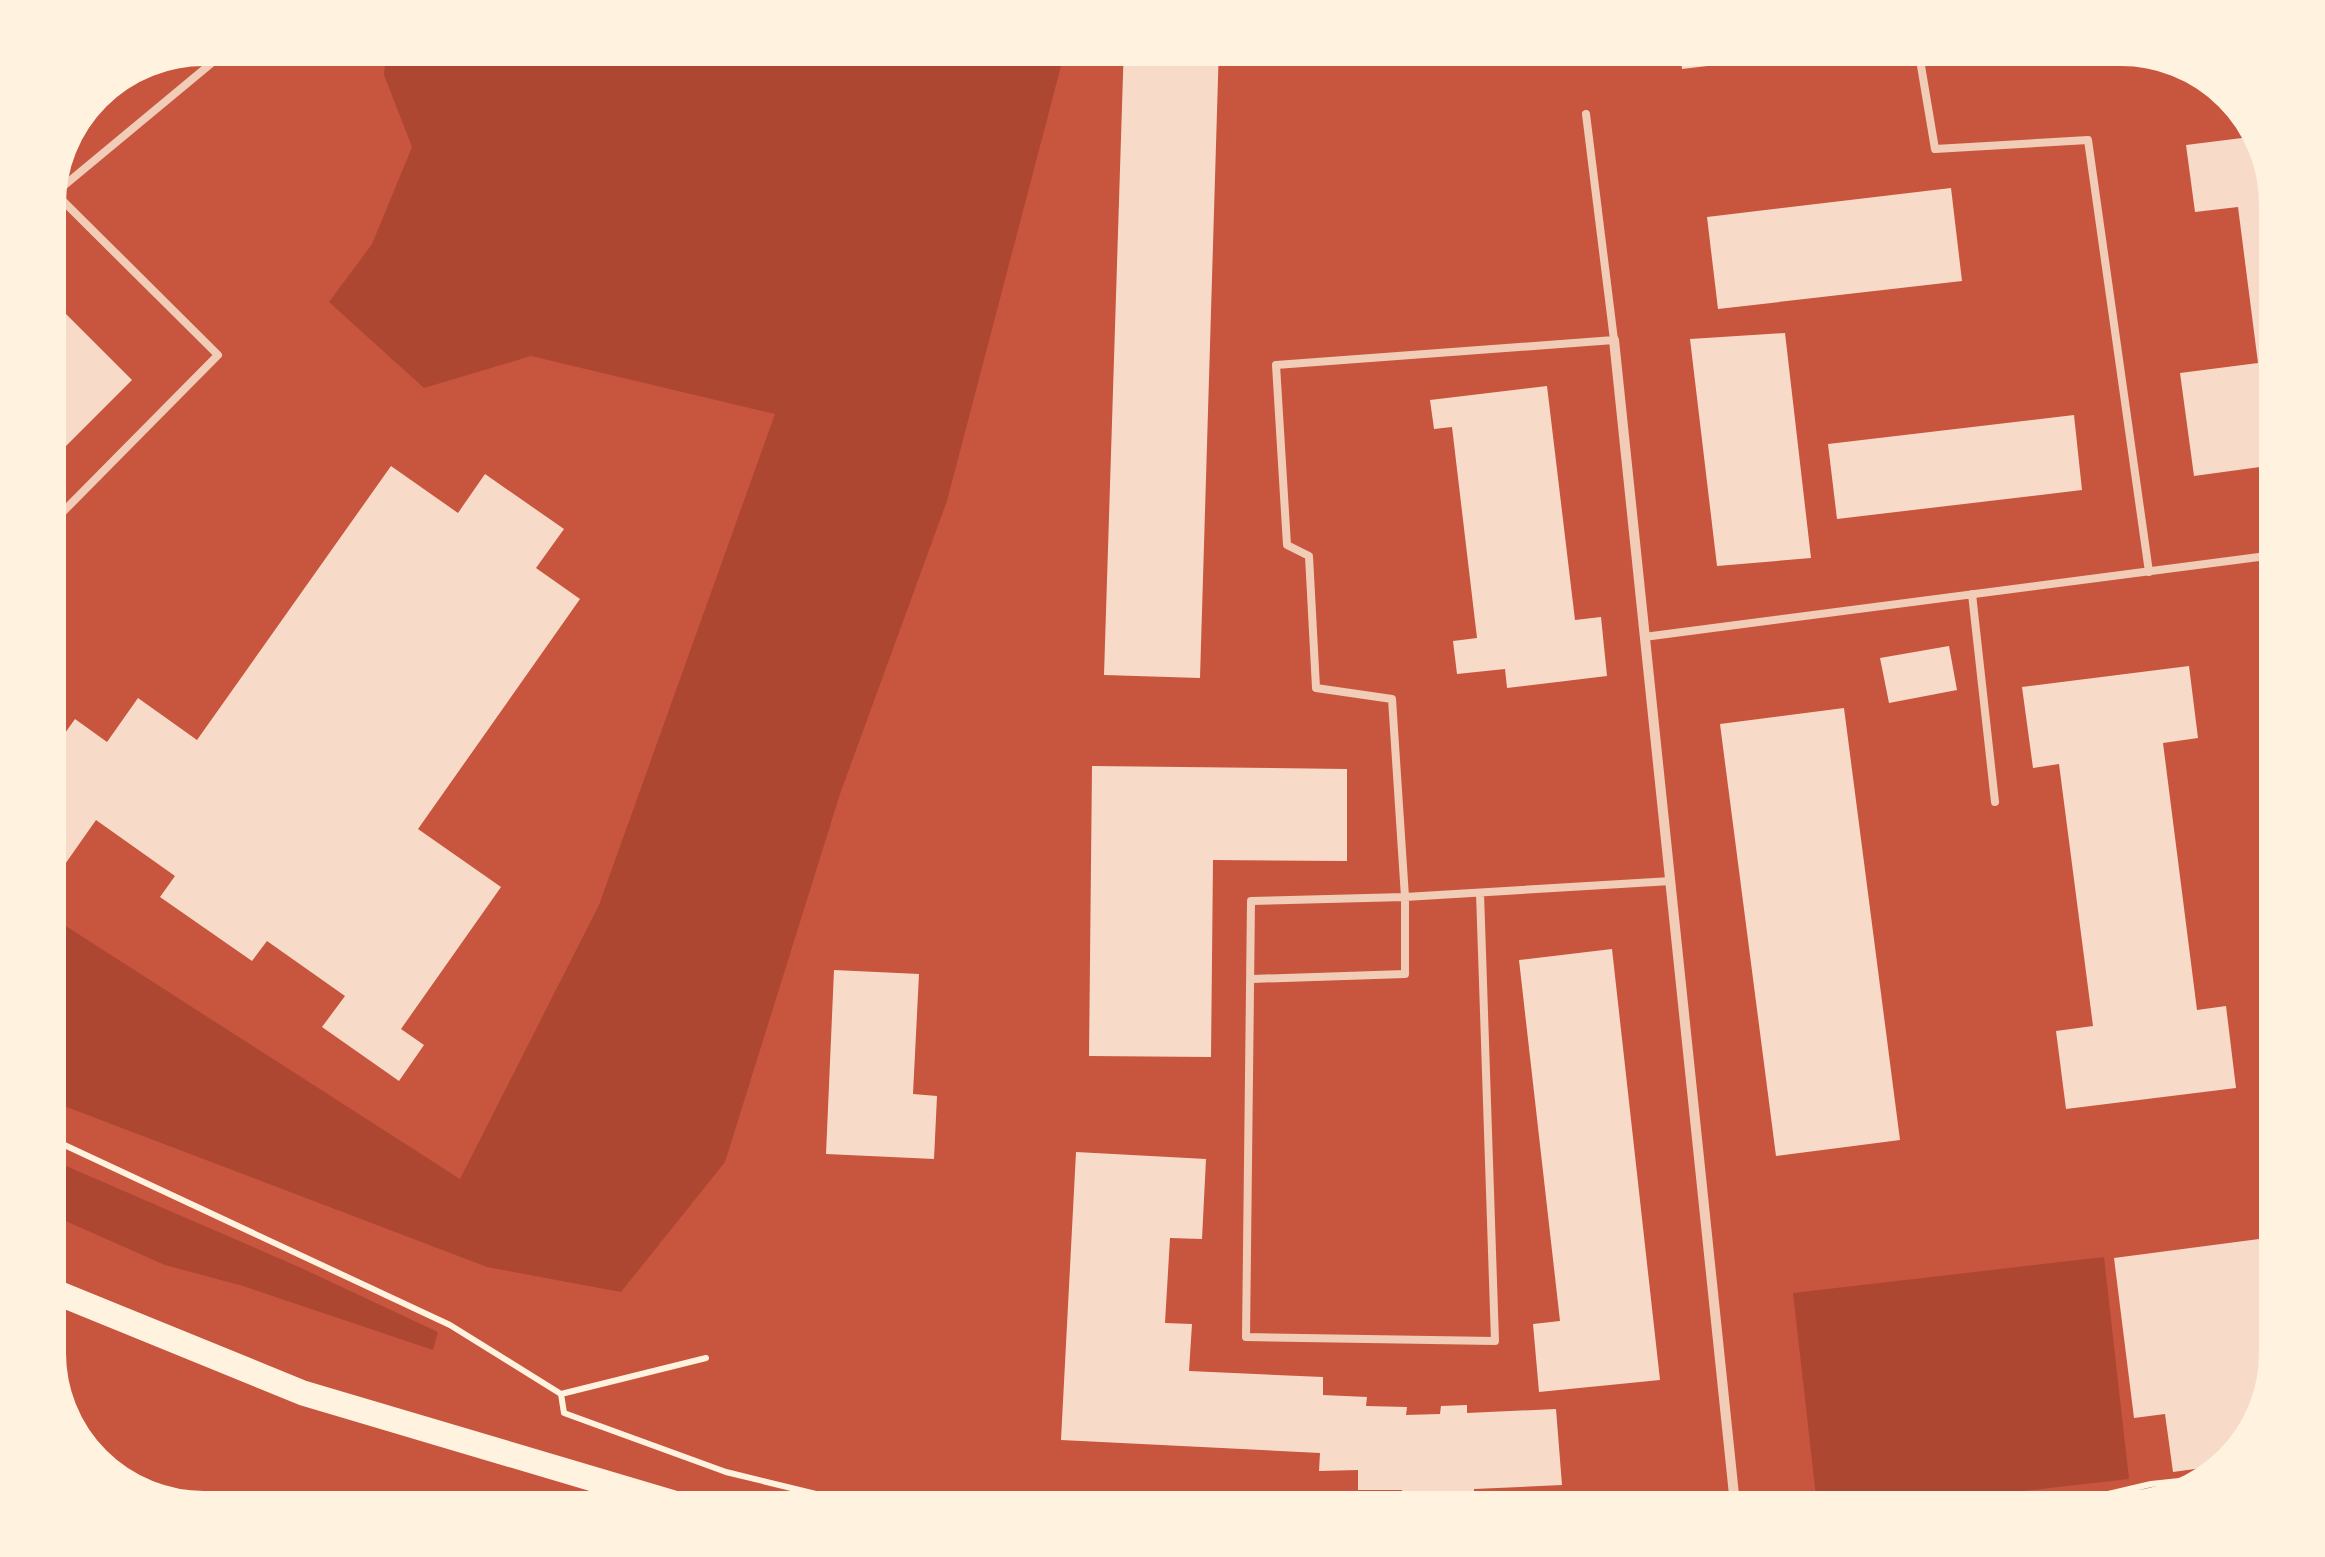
<svg xmlns="http://www.w3.org/2000/svg" width="2325" height="1557" font-family="Commissioner,sans-serif">
<rect width="100%" height="100%" fill="#c8553d"/>
<!-- green -->
<path fill="#ae4732" d="M 387,43 L 1067,43 L 947,501 L 840,794 L 725,1162 L 621,1292 L 487,1267 L 43,1098 L 43,919 L 58,921 L 460,1179 L 599,905 L 775,414 L 531,356 L 424,388 L 329,302 L 372,244 L 412,147 L 384,75 Z
M 43,1156 L 299,1267 L 438,1332 L 433,1350 L 243,1286 L 165,1265 L 43,1211 Z
M 2104,1257 L 2129,1479 L 1818,1514 L 1793,1293 Z
M 2127,1496 L 2128,1513 L 2122,1514 L 1978,1514 Z"/>
<!-- building -->
<path fill="#f7dbc8" d="M 1679,42 L 1827,42 L 1828,52 L 1682,69 Z
M 1124,43 L 1219,45 L 1200,678 L 1104,675 Z
M 2266,135 L 2282,203 L 2282,464 L 2194,476 L 2180,373 L 2258,363 L 2238,207 L 2195,212 L 2186,145 Z
M 1951,188 L 1962,281 L 1718,309 L 1707,217 Z
M 60,308 L 132,380 L 43,469 L 43,325 Z
M 1785,333 L 1811,558 L 1717,566 L 1690,339 Z
M 1547,386 L 1575,620 L 1601,617 L 1607,676 L 1507,688 L 1505,669 L 1457,674 L 1453,641 L 1477,638 L 1452,427 L 1434,429 L 1430,400 Z
M 2074,415 L 2082,490 L 1837,519 L 1828,444 Z
M 391,466 L 458,513 L 485,474 L 564,529 L 536,568 L 580,599 L 418,829 L 501,887 L 401,1029 L 424,1045 L 399,1081 L 322,1027 L 345,996 L 267,941 L 252,961 L 160,897 L 175,876 L 96,820 L 63,867 L 43,853 L 43,764 L 75,719 L 107,742 L 138,698 L 197,740 Z
M 1949,646 L 1957,690 L 1889,703 L 1880,658 Z
M 2189,666 L 2198,738 L 2163,743 L 2197,1010 L 2226,1006 L 2236,1088 L 2066,1109 L 2056,1031 L 2093,1026 L 2059,764 L 2033,768 L 2022,687 Z
M 1844,708 L 1900,1140 L 1776,1156 L 1720,724 Z
M 1092,766 L 1347,769 L 1347,861 L 1213,860 L 1211,1057 L 1089,1056 Z
M 1612,949 L 1660,1380 L 1539,1392 L 1533,1324 L 1560,1321 L 1519,960 Z
M 834,970 L 919,974 L 913,1094 L 937,1096 L 934,1159 L 826,1154 Z
M 1076,1152 L 1206,1159 L 1202,1239 L 1170,1238 L 1165,1323 L 1192,1324 L 1189,1371 L 1323,1377 L 1323,1395 L 1367,1397 L 1366,1406 L 1407,1407 L 1406,1415 L 1440,1414 L 1441,1406 L 1467,1405 L 1467,1413 L 1556,1409 L 1562,1485 L 1474,1489 L 1474,1505 L 1403,1507 L 1402,1490 L 1358,1490 L 1358,1470 L 1319,1471 L 1320,1453 L 1061,1440 Z
M 2282,1236 L 2282,1354 L 2255,1443 L 2231,1464 L 2173,1472 L 2165,1414 L 2134,1418 L 2114,1258 Z"/>
<g fill="none" stroke-linecap="round" stroke-linejoin="round">
<!-- path -->
<path stroke="#fff3e0" stroke-width="6" d="M 43,1135 L 450,1325 L 561,1394 L 706,1358
M 561,1394 L 564,1413 L 726,1472 L 898,1514
M 450,1514 L 457,1495
M 2023,1514 L 2151,1484 L 2217,1477"/>
<!-- service -->
<path stroke="#f1ccb7" stroke-width="8" d="M 1917,42 L 1935,149 L 2088,140 L 2149,572
M 1586,114 L 1614,340 L 1276,365 L 1287,545 L 1309,556 L 1316,688 L 1392,699 L 1405,897 L 1671,881
M 43,203 L 237,42
M 43,532 L 218,355 L 55,193
M 1972,594 L 1995,802
M 1644,637 L 2282,554
M 1252,979 L 1405,974 L 1405,897 L 1251,901 L 1246,1337 L 1495,1341 L 1480,893"/>
<!-- minor -->
<path stroke="#f1ccb7" stroke-width="10" d="M 1614,340 L 1736,1514"/>
<!-- primary -->
<path stroke="#fff3e0" stroke-width="25" d="M 43,1287 L 303,1393 L 711,1514"/>
</g>
<!-- crop -->
<path d="M0 0H2325V1557H0ZM204 60H2121A144 144 0 0 1 2265 204V1353A144 144 0 0 1 2121 1497H204A144 144 0 0 1 60 1353V204A144 144 0 0 1 204 60Z" fill="#fff3e0" fill-rule="evenodd"/>
<path fill="none" stroke="#fff3e0" stroke-width="12" d="M204 60H2121A144 144 0 0 1 2265 204V1353A144 144 0 0 1 2121 1497H204A144 144 0 0 1 60 1353V204A144 144 0 0 1 204 60Z"/>
</svg>
